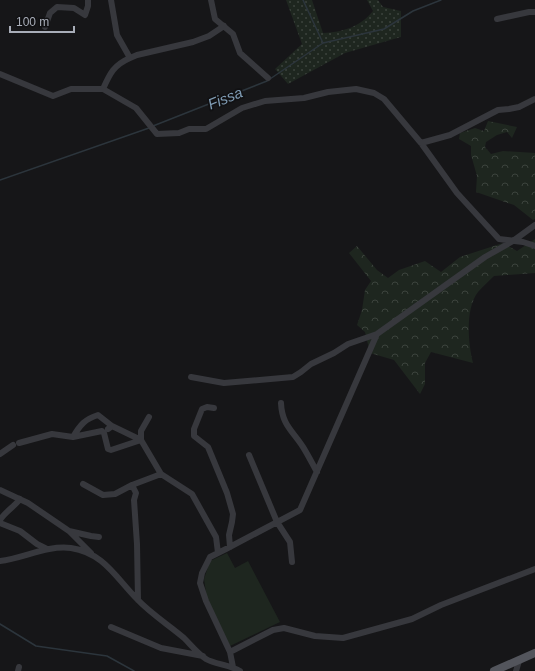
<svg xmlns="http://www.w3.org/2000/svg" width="535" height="671" font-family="Helvetica,sans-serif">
<defs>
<pattern id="forest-crowns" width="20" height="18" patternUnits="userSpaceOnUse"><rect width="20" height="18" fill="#1e261f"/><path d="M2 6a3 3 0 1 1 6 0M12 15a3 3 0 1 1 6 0" fill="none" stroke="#3c433d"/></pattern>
<pattern id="garden-dots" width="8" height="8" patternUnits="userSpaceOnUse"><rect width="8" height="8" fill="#1e261f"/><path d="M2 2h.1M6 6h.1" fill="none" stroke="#3c433d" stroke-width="1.8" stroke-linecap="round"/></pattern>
</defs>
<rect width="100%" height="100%" fill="#161618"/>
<!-- forest -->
<path fill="url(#forest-crowns)" d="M 488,121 L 517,127 L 512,138 L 507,132 L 497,135 L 486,142 L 485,147 L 491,154 L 503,151 L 535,153 L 535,219 L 533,220 L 514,205 L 476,192 L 477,176 L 471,155 L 471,146 L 459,139 L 460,133 L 475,128 L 484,131 Z
M 535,239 L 535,273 L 494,276 C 489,281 483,286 478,292 C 465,309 468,343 473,363 L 431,352 L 425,363 L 425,384 L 420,394 L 394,360 L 370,353 L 365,332 L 357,325 L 362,310 L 365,290 L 371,281 L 349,253 L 357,246 L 377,270 L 388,278 L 399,270 L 425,261 L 441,272 L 460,257 L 503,243 L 517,251 Z"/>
<!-- park -->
<path fill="#1e261f" d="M 227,553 L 235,568 L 248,561 L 280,622 L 230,646 L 207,599 L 204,579 L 210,561 Z"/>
<!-- garden -->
<path fill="url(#garden-dots)" d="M 286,0 L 312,0 L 323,33 C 343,32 360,27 373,11 L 367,0 L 378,0 L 383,7 L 401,11 L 401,37 L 345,53 L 288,84 L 275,69 L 302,44 Z"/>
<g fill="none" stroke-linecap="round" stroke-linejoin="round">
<!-- stream -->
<path stroke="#2c353c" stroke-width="1.5" d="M 303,0 L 323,43
M 153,126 L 267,81 L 323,43 L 384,29 L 413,11 L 441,0
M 0,180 L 149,128
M 0,624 L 36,646 L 107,656 L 134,671"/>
<!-- minor -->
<path stroke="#37383d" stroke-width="6" d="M 211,0 L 215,19 L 233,34 L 240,53 L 268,78
M 497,19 L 529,12 L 535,12
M 45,27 L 50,13 L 57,7 L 74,8 L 85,15 L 88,6 L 88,0
M 130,58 L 137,55 L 193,42 L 209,36 L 224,26
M 0,74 L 53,96 L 71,89 L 103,89 L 136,108 L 157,134 L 179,133 L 189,129 L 206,129 L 242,108 L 265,101 L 304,98 L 328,92 L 356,89 L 374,93 L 384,99 L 421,143 L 457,193 L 499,239 L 523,242 L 535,246
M 103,89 C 110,73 114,65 130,58 L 117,35 L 111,0
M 421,143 L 450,135 L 498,110 L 509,109 L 519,107 L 535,99
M 191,377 L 224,383 L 293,377 L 301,372 L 311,364 L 334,353 L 348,344 L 377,334
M 281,403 C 282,425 292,430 303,447 C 308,455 312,463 317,472
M 214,408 L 207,407 L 202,409 L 194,429 L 194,436 L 208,447 L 227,493 L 233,514 L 232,522 L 229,535 L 230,547
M 149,417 L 141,431 L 141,440 L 161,474 L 192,494 L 216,537 L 218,553
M 108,429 L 112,426 L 141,440
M 73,437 L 102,431 L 104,433 L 108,449 L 111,450 L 141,440
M 19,443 L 52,434 L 73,437 C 80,425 85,419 98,415 L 112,426
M 0,454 L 13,445
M 249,455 L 277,522 L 290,542 L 292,562
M 83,484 L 103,495 L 115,494 L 132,485 L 161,474
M 132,485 L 136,493 L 134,500 L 137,544 L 138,600
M 0,490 L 28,503 L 69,531 L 91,553
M 0,520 C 5,512 14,507 20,499
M 0,523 L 20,531 L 37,544 L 47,549
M 69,531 L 91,536 L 99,537
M 0,561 C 24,558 47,545 71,548 C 104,553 116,578 137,599 C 151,614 169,625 184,638 C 191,645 198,654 206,659 C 214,664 230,665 240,671
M 111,627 L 161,648 L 203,656
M 230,652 L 273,630 L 284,628 L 315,636 L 343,638 L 412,619 L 441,605 L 535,569
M 233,667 L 230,652 L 206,601 L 200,583 L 202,573 L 210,557 L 226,549 L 300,510 L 377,334 L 485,257 L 513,241 L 535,225
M 18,671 L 19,667
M 516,671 L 519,661"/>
<!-- major -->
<path stroke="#53555c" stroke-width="8" d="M 494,671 L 535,653"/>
</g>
<g text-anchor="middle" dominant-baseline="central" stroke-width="3.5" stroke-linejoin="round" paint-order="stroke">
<!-- water labels -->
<g font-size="15" font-style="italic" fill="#7f9bb3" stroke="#111113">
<text transform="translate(225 98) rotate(-22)">Fissa</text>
</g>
</g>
<!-- scale -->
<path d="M10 26v6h64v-6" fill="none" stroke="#a8adb8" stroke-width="2"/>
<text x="16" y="26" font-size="12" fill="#a8adb8" stroke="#111113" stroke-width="3" paint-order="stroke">100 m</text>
</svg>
